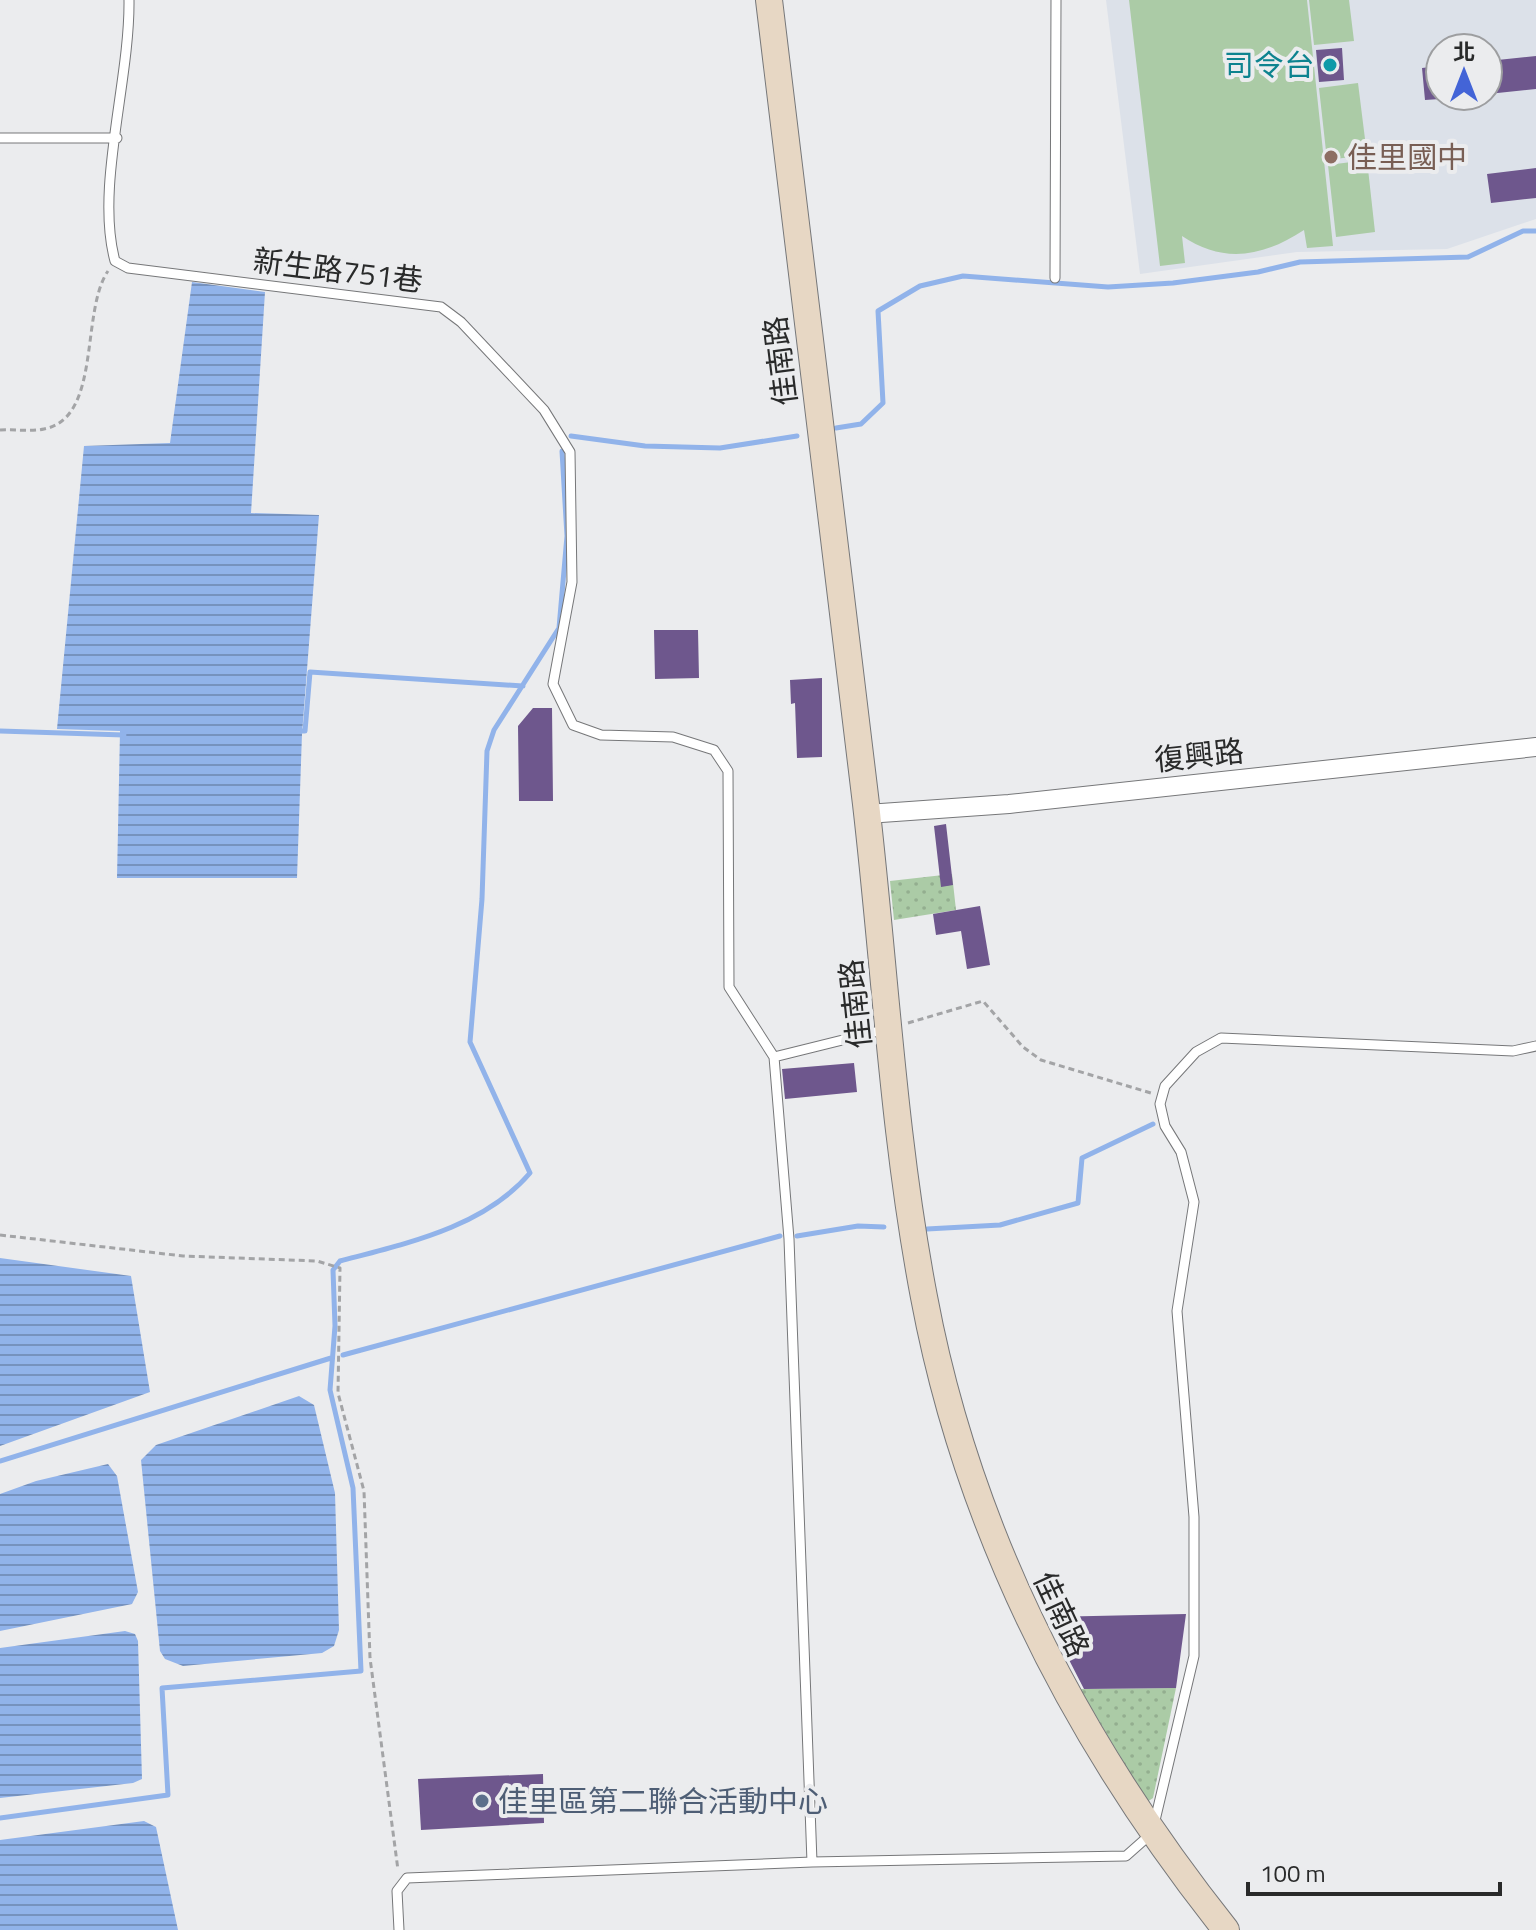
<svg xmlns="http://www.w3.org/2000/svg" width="1536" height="1930" font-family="'Titillium Web','Noto Sans TC',sans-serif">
<defs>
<pattern id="grass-dots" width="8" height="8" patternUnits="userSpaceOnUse" patternTransform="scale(2)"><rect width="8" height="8" fill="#abcba6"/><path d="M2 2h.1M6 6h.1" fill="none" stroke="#93ae8f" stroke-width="1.8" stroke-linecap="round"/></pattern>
<pattern id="water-rules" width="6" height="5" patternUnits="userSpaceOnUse" patternTransform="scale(2)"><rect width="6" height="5" fill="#91b3ea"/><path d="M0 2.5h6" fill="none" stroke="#7692be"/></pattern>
</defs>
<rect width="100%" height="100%" fill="#ebecee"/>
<!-- built -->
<path fill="#dce1e9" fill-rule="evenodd" d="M 1106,0 L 1536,0 L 1536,219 L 1447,249 L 1297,252 L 1140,274 ZM 1440,48 L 1488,48 L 1488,96 L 1440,96 Z"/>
<!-- grass -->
<path fill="url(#grass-dots)" d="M 952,874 L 956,910 L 894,920 L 890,881 Z
M 1176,1688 L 1153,1798 L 1147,1802 L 1080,1689 Z"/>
<!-- green -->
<path fill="#abcba6" d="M 1129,0 L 1307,0 L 1333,246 L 1307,248 L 1304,230 C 1263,257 1223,264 1182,236 L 1185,263 L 1160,266 Z
M 1309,0 L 1349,0 L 1354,41 L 1314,45 Z
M 1358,83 L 1367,155 L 1327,160 L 1319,88 Z
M 1367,160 L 1375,232 L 1336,237 L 1328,165 Z"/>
<!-- water -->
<path fill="url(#water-rules)" d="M 192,282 L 265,292 L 251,513 L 319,515 L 302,734 L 297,878 L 117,878 L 120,731 L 57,729 L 84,446 L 170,443 Z
M 0,1258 L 131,1276 L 150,1392 L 0,1446 Z
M 299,1396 L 314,1405 L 335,1493 L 339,1630 L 334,1646 L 322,1653 L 183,1666 L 165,1659 L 160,1651 L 141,1460 L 156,1445 Z
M 108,1464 L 117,1476 L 138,1592 L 132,1604 L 0,1631 L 0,1494 L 36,1481 Z
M 125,1631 L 135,1634 L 138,1641 L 142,1779 L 133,1783 L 0,1798 L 0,1648 Z
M 144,1821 L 156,1827 L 178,1930 L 0,1930 L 0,1840 Z"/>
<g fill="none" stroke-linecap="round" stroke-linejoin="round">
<!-- stream -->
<path stroke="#91b3ea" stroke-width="5" d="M 836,428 L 861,424 L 883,403 L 878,311 L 920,286 L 963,276 L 1108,287 L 1173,283 L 1258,272 L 1300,262 L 1468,257 L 1523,231 L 1536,231
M 571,436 L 645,446 L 720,448 L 797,436
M 0,731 L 124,735
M 298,731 L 305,731 L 310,672 L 523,686
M 927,1229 L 1000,1225 L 1078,1203 L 1082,1158 L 1153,1124
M 797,1236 L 858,1226 L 884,1227
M 343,1355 L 780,1236
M 0,1461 L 331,1358
M 0,1818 L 168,1795 L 162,1688 L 361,1671 L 353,1488 L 330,1390 L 335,1326 L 333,1270 L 340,1261 C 408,1243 484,1227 530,1173 L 470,1042 L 482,899 L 487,751 L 494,730 L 559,628 L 567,536 L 562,451"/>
</g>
<!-- building -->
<path fill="#6e578d" d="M 1342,48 L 1344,80 L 1319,82 L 1316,50 Z
M 1536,56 L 1536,89 L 1488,94 L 1488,61 Z
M 1440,66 L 1440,99 L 1425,100 L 1422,68 Z
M 1536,168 L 1536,198 L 1491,203 L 1487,174 Z
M 654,630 L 698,630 L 699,678 L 655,679 Z
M 822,678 L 822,757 L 797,758 L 795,703 L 791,704 L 790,680 Z
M 533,708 L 552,708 L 553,801 L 519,801 L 518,726 Z
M 946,824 L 953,885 L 941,887 L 934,826 Z
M 980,906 L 990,965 L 967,969 L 961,931 L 936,935 L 933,914 Z
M 854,1063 L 857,1092 L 785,1099 L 782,1069 Z
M 1186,1614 L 1176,1688 L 1084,1689 L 1047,1617 Z
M 543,1774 L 544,1823 L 421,1830 L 418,1779 Z"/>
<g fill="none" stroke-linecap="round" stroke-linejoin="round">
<!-- lane casing -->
<g stroke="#767779" stroke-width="11">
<path id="lane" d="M 129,0 C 130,81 95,188 115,261 L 128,268 L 441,307 L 461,322 L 544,410 L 570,452 L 572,582 L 553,684 L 573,725 L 601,735 L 673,737 L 714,750 L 728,771 L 729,987 L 774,1057 L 789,1239 L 812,1862
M 0,138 L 117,138
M 1055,278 L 1056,0
M 774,1057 L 887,1029
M 399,1930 L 397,1891 L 407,1878 L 812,1862 L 1126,1856 L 1152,1833 L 1194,1656 L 1194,1517 L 1177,1311 L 1194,1202 L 1181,1152 L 1165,1126 L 1160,1104 L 1165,1086 L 1196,1052 L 1221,1038 L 1513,1051 L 1536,1046"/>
</g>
<!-- street casing -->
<g stroke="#767779" stroke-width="20">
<path id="street" d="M 867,814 L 1009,804 L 1536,747"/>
</g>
<!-- secondary casing -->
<g stroke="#767779" stroke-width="28">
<path id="secondary" d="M 769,0 C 801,268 833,536 866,804 C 885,968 893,1135 924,1297 C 968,1532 1078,1744 1226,1930"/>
</g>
<!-- path -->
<path stroke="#a3a4a6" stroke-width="3" stroke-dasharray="6 4" stroke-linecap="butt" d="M 0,430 C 14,429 30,432 44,429 C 102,418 80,312 108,271
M 908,1023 L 983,1001 L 1023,1047 L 1041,1060 L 1151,1093
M 0,1235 L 183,1256 L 317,1261 L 340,1268 L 338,1393 L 364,1491 L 370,1658 L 398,1870"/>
<!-- lane -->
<use href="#lane" stroke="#fff" stroke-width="9"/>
<!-- street -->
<use href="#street" stroke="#fff" stroke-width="18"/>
<!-- secondary -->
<use href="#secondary" stroke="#e7d7c4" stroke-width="26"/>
</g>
<!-- markers -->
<circle fill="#0f9aa8" stroke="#ebecee" stroke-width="3" cx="1330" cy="65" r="8"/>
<circle fill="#8d6e63" stroke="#ebecee" stroke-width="3" cx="1331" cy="157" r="8"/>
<circle fill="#5c6f8a" stroke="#ebecee" stroke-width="3" cx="482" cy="1801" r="8"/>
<g text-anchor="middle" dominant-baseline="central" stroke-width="8" stroke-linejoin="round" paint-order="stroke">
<!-- culture labels -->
<g font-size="30" fill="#0d838f" stroke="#ebecee" text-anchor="end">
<text x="1314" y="65">司令台</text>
</g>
<!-- education labels -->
<g font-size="30" fill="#785e54" stroke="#ebecee" text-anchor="start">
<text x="1347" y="157">佳里國中</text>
</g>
<!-- street labels -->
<g font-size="30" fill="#292a2a" stroke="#ebecee">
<text transform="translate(338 270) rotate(7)">新生路751巷</text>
<text transform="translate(780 361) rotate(-97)">佳南路</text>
<text transform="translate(1199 755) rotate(-6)">復興路</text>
<text transform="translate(855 1004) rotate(-96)">佳南路</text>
<text transform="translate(1062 1614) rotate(65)">佳南路</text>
</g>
<!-- service labels -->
<g font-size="30" fill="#4e5e75" stroke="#ebecee" text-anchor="start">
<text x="498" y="1801">佳里區第二聯合活動中心</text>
</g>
</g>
<!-- north arrow -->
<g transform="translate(1464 72)"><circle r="38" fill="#ebecee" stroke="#9d9ea0" stroke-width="2"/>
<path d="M0-6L14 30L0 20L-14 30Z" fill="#4364d7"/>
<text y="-12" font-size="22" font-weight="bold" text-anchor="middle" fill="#292a2a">北</text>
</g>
<!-- scale -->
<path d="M1248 1882v12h252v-12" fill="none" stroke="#292a2a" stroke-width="4"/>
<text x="1260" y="1882" font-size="24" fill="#292a2a" stroke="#ebecee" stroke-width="6" paint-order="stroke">100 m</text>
</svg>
